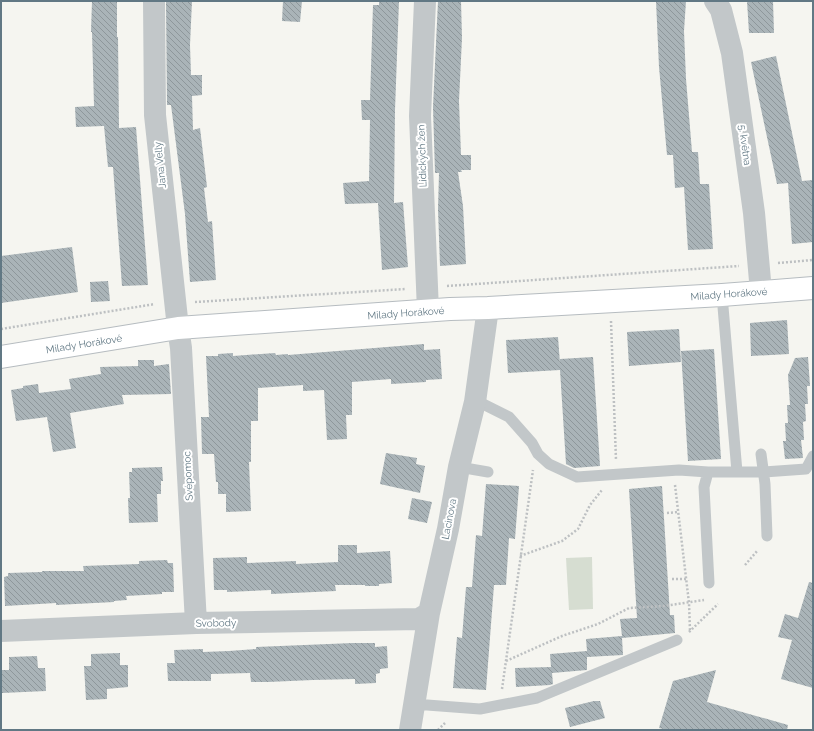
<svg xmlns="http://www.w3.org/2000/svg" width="814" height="731" font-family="Raleway,sans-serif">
<defs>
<pattern id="building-back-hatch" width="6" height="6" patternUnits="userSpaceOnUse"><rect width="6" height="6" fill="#aab4b8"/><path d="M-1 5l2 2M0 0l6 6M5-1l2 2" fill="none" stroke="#8e979b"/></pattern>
</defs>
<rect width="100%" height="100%" fill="#f5f5f0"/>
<!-- garden -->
<path fill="#d6ddd1" d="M 592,557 L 593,609 L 569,610 L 566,558 Z"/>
<!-- building -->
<path fill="url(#building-back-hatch)" d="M 92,1 L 117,1 L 117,37 L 118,37 L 119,128 L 136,127 L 148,285 L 122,286 L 113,167 L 108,167 L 104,126 L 76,127 L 75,107 L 94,106 L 92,32 L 91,32 Z
M 166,1 L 192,1 L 190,45 L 191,75 L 202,75 L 202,95 L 192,96 L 193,130 L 200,128 L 207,187 L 204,188 L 208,222 L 212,221 L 216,280 L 190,282 L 185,214 L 171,105 L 167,105 Z
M 283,1 L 302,1 L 300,22 L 282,21 Z
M 379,1 L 399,1 L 395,110 L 394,203 L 403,202 L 408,267 L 382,270 L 378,203 L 345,204 L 343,183 L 369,181 L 370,120 L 362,120 L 361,100 L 370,100 L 373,5 L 379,5 Z
M 438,1 L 461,1 L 462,38 L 459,101 L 461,155 L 471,155 L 471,170 L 461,170 L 462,172 L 458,172 L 463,206 L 466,264 L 440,266 L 438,209 L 439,173 L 435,173 L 433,107 Z
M 656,1 L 686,1 L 684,31 L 686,79 L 692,152 L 698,152 L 700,184 L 709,184 L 713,249 L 688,250 L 684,187 L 675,188 L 673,155 L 667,155 L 659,67 Z
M 747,1 L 773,1 L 774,33 L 749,33 Z
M 776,56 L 802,181 L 813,180 L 813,242 L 792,244 L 788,183 L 777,184 L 751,62 Z
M 72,247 L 78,292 L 1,303 L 1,256 Z
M 108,281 L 110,301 L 91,302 L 90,282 Z
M 787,320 L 789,354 L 751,356 L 750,323 Z
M 679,329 L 681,362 L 629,366 L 627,332 Z
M 558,337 L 560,363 L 560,359 L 593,357 L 600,466 L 574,468 L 566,464 L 560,370 L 508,373 L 506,340 Z
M 424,344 L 424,350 L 440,349 L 442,379 L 426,380 L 426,382 L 391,384 L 391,379 L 352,382 L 352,415 L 346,415 L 347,439 L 327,440 L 324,390 L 303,391 L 303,385 L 258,388 L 258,421 L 251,421 L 251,462 L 249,462 L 251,511 L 226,512 L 226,494 L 218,494 L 218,482 L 216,482 L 214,454 L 202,454 L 201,417 L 209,417 L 206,356 L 218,356 L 218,354 L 233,353 L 233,356 L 275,353 L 276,355 L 288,354 L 288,355 Z
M 714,349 L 721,459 L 688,461 L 681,351 Z
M 808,357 L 810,386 L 807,386 L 808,404 L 805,404 L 806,421 L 803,422 L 804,440 L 801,440 L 803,458 L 785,459 L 783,441 L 786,441 L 785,423 L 788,423 L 787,405 L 790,405 L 788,375 L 795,358 Z
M 138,360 L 154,360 L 154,366 L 169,364 L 171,394 L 122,395 L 124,404 L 70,413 L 76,448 L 53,452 L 47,417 L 16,421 L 11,390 L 23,388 L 23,386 L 38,384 L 39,393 L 71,389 L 69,379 L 101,374 L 100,367 L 138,366 Z
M 386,453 L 417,458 L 416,464 L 425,466 L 420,493 L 380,484 Z
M 162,467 L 163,481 L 161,481 L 161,494 L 157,494 L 158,522 L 129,523 L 128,498 L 130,498 L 129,472 L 132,472 L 132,468 Z
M 486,484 L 519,486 L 515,539 L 509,538 L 506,585 L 494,585 L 486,690 L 453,688 L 457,637 L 462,638 L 466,587 L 472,587 L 476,535 L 482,536 Z
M 662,486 L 670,615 L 674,615 L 675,633 L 622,638 L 623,655 L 587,657 L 587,670 L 552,673 L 553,684 L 550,685 L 516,687 L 515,668 L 551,667 L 550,654 L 587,651 L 586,639 L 622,636 L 620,619 L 637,618 L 629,489 Z
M 412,498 L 432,502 L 427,523 L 408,519 Z
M 338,545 L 357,545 L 357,553 L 390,551 L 392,583 L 379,584 L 379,586 L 365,586 L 365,585 L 335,585 L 336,591 L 271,594 L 271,590 L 227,592 L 227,590 L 214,590 L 213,558 L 247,557 L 247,563 L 296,561 L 296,564 L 338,562 Z
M 167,560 L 168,563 L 173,563 L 174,592 L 162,592 L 162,594 L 126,596 L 127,600 L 114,601 L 114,602 L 56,605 L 56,603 L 5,606 L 4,577 L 8,576 L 8,573 L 42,572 L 42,571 L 84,571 L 83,566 L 139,564 L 139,561 Z
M 809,582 L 813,583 L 813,688 L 781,679 L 792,640 L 778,637 L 785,614 L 798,618 Z
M 353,643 L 375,643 L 375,647 L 387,646 L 388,668 L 380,669 L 380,673 L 376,674 L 376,683 L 355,684 L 355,679 L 313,680 L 268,682 L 251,682 L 250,673 L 211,674 L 211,681 L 168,681 L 167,663 L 175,663 L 174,650 L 203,649 L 203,652 L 229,651 L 256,649 L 256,647 Z
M 120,653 L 120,665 L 128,665 L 128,687 L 107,689 L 107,699 L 86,700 L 84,666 L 91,666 L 91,654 Z
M 37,656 L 38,668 L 45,668 L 46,691 L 2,693 L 2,670 L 9,670 L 9,657 Z
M 716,670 L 707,702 L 788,725 L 787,730 L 667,730 L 659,728 L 673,681 Z
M 594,701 L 600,701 L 605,718 L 570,727 L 565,708 Z"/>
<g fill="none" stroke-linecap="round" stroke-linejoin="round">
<!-- secondary casing -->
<g stroke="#b6bcc0" stroke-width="24">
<path id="secondary" d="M 1,357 L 178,328 L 450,309 L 488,308 L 722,295 L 813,288"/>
</g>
<!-- path -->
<path stroke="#bdc0c2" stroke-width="2.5" stroke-dasharray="2 2" stroke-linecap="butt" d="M 778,263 L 813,260
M 447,286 L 739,266
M 195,302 L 406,289
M 611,321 L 616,460
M 1,329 L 155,304
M 675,485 L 689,603 L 690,631
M 667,513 L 678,512
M 520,556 L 562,541 L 578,529 L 590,505 L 602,490
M 745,565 L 758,550
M 672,579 L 686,579
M 689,632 L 718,604
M 506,661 L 562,636 L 598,624 L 629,608 L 664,606 L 704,600
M 502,689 L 533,470
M 438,730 L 445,723"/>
<!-- service -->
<path stroke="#c2c7c9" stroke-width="11" d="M 475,402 L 483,404 L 509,417 L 532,443 L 538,454 L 549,464 L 577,477 L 679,470 L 708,472
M 761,454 L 765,484 L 767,536
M 459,467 L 488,472
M 737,472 L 764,472 L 806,469 L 813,456
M 709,583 L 704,487 L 708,472 L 737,472 L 722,295
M 414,705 L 427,705 L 480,709 L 537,698 L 677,640"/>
<!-- minor -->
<path stroke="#c2c7c9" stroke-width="22" d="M 154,1 L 155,115 L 178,328 L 181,348 L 196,623
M 425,1 L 420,116 L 428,311
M 715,1 L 721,10 L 732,53 L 754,213 L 761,292
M 1,631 L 196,623 L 419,619 L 429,613
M 410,730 L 429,613 L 448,529 L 459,467 L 475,402 L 488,308"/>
<!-- secondary -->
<use href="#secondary" stroke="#fff" stroke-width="22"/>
</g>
<g text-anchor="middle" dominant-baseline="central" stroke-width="4" stroke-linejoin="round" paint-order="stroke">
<!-- street labels -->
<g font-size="10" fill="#617884" stroke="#fff">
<text transform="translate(745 145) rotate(82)">5. května</text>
<text transform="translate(422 156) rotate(-92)">Lidických žen</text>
<text transform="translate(160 165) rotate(-96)">Jana Velly</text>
<text transform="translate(729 294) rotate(-4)">Milady Horákové</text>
<text transform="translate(406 313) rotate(-4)">Milady Horákové</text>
<text transform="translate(84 344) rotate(-9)">Milady Horákové</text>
<text transform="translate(188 476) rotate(-93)">Svépomoc</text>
<text transform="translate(449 519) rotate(-79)">Lacinova</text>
<text transform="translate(216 623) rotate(-1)">Svobody</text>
</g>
</g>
<!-- border -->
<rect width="814" height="731" fill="none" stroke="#617884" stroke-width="4"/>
</svg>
